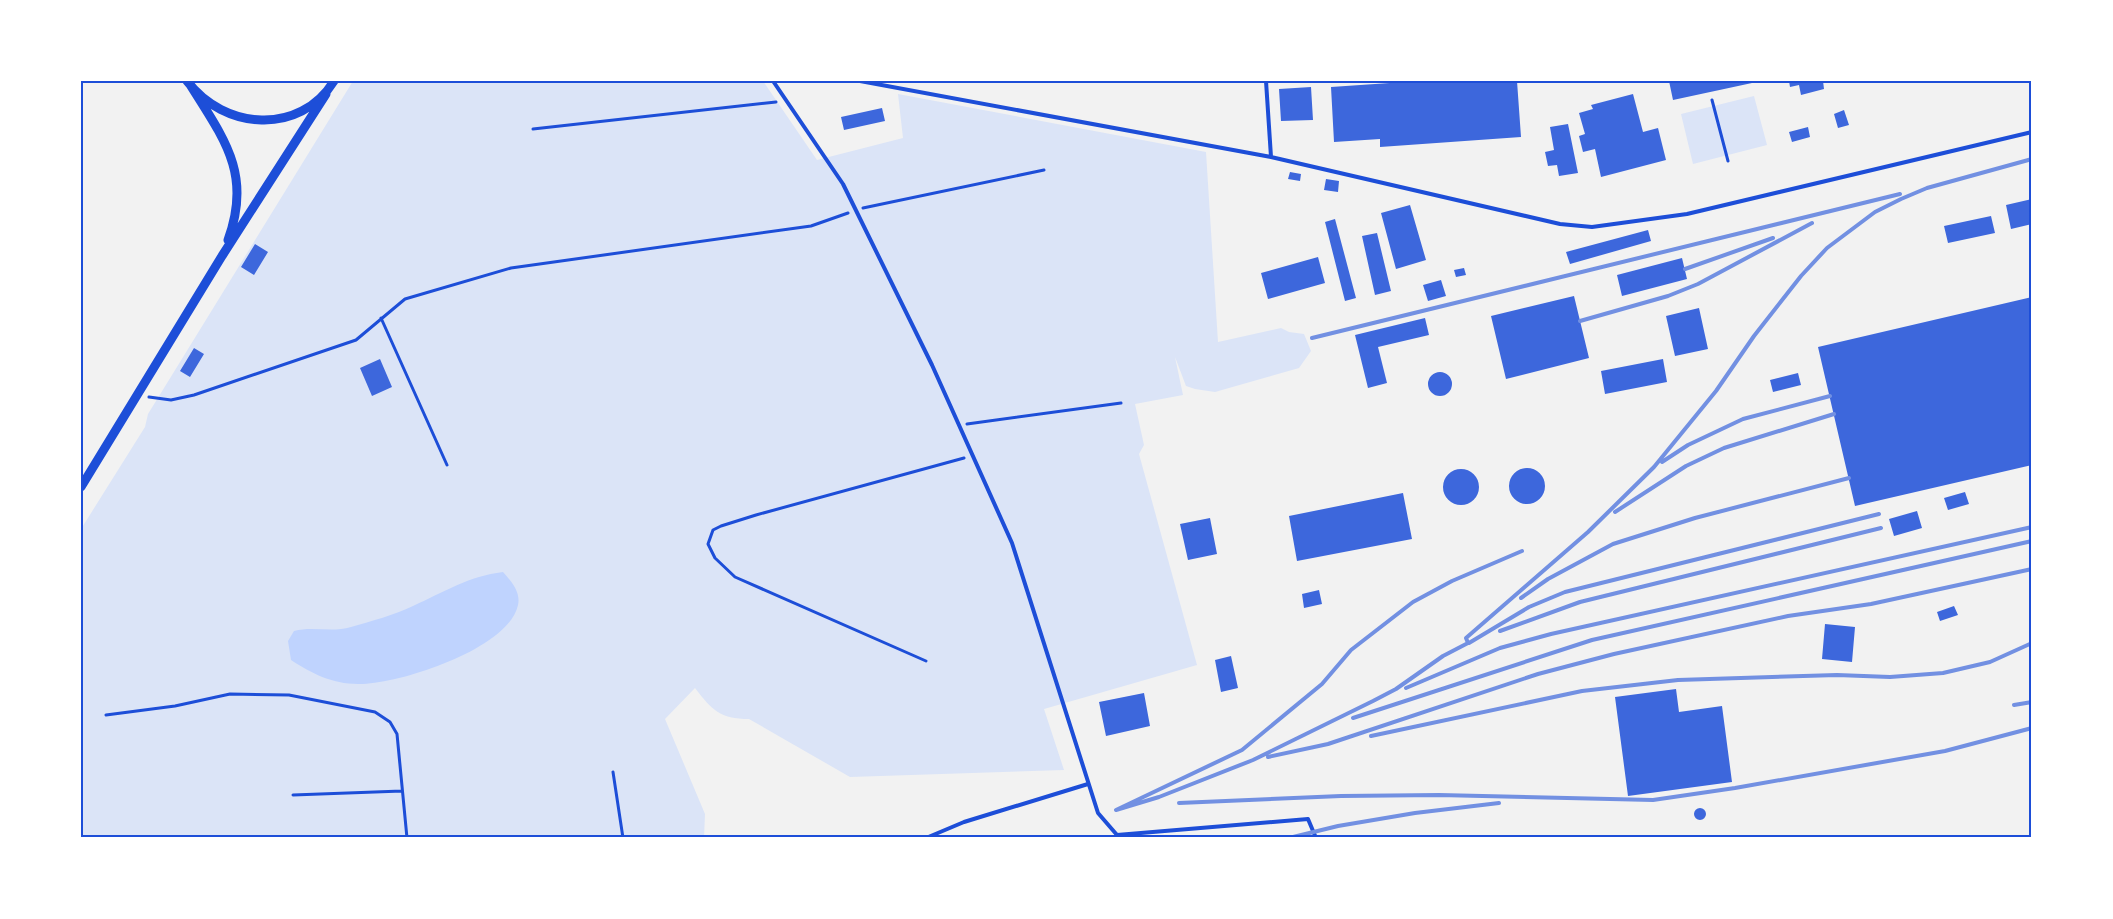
<svg xmlns="http://www.w3.org/2000/svg" width="2113" height="919" font-family="'Open Sans',sans-serif">
<rect width="100%" height="100%" fill="#f2f2f2"/>
<!-- green -->
<path fill="#dbe4f7" d="M 353,81 L 763,81 L 817,160 L 903,138 L 898,94 L 1206,152 L 1218,342 L 1281,328 L 1289,332 L 1304,334 L 1311,351 L 1299,368 L 1215,392 L 1195,389 L 1186,386 L 1175,357 L 1183,395 L 1135,404 L 1144,445 L 1139,454 L 1197,665 L 1044,709 L 1064,770 L 850,777 L 749,719 C 720,719 712,710 695,688 L 665,719 L 705,814 L 704,838 L 81,838 L 81,529 L 145,427 L 148,414 Z
M 1754,96 L 1767,145 L 1693,164 L 1681,114 Z"/>
<!-- water -->
<path fill="#bfd3fe" d="M 503,572 C 511,581 521,592 518,605 C 509,649 397,685 358,684 C 332,684 311,673 291,660 L 288,641 L 294,631 C 313,626 332,633 351,627 C 372,621 394,615 413,606 C 444,592 469,576 503,572 Z"/>
<!-- building -->
<path fill="#3d67dc" d="M 1419,81 L 1517,81 L 1521,137 L 1380,147 L 1380,139 L 1334,142 L 1331,87 Z
M 1669,81 L 1752,81 L 1752,83 L 1673,100 Z
M 1789,81 L 1823,81 L 1824,89 L 1801,95 L 1799,85 L 1790,87 Z
M 1311,87 L 1313,120 L 1281,121 L 1279,89 Z
M 1633,94 L 1643,132 L 1658,128 L 1666,160 L 1601,177 L 1595,149 L 1583,152 L 1579,136 L 1585,134 L 1579,113 L 1593,109 L 1591,105 Z
M 882,108 L 885,121 L 844,130 L 841,117 Z
M 1844,110 L 1849,125 L 1838,128 L 1834,114 Z
M 1568,124 L 1578,173 L 1559,176 L 1557,165 L 1548,166 L 1545,152 L 1554,150 L 1550,127 Z
M 1808,127 L 1810,137 L 1792,142 L 1789,132 Z
M 1290,172 L 1301,174 L 1300,181 L 1288,179 Z
M 1326,179 L 1339,181 L 1338,192 L 1324,190 Z
M 2032,199 L 2032,224 L 2011,229 L 2006,205 Z
M 1410,205 L 1426,260 L 1396,269 L 1381,213 Z
M 1991,216 L 1995,233 L 1948,243 L 1944,226 Z
M 1335,219 L 1356,298 L 1345,301 L 1325,222 Z
M 1648,230 L 1651,241 L 1570,264 L 1566,252 Z
M 1377,233 L 1391,291 L 1375,295 L 1362,236 Z
M 255,244 L 268,252 L 254,275 L 241,267 Z
M 1318,257 L 1325,283 L 1268,299 L 1261,273 Z
M 1682,258 L 1687,279 L 1622,296 L 1617,275 Z
M 1464,268 L 1466,275 L 1456,277 L 1454,270 Z
M 1441,280 L 1446,296 L 1428,301 L 1423,285 Z
M 1574,296 L 1589,358 L 1506,379 L 1491,316 Z
M 2032,297 L 2032,465 L 1855,506 L 1818,347 Z
M 1699,308 L 1708,349 L 1675,356 L 1666,316 Z
M 1425,318 L 1429,335 L 1378,347 L 1387,383 L 1368,388 L 1355,335 Z
M 194,348 L 204,354 L 190,377 L 180,371 Z
M 380,359 L 392,387 L 372,396 L 360,368 Z
M 1663,359 L 1667,382 L 1605,394 L 1601,371 Z
M1428 384a12 12 0 1 1 24 0a12 12 0 1 1-24 0Z
M 1798,373 L 1801,385 L 1773,392 L 1770,380 Z
M1509 486a18 18 0 1 1 36 0a18 18 0 1 1-36 0Z
M1443 487a18 18 0 1 1 36 0a18 18 0 1 1-36 0Z
M 1965,492 L 1969,504 L 1948,510 L 1944,498 Z
M 1403,493 L 1412,539 L 1297,561 L 1289,516 Z
M 1917,511 L 1922,528 L 1894,536 L 1889,519 Z
M 1210,518 L 1217,554 L 1188,560 L 1180,524 Z
M 1319,590 L 1322,604 L 1304,608 L 1302,594 Z
M 1954,606 L 1958,615 L 1940,621 L 1937,612 Z
M 1825,624 L 1855,627 L 1852,662 L 1822,659 Z
M 1231,656 L 1238,688 L 1221,692 L 1215,660 Z
M 1676,689 L 1679,712 L 1722,706 L 1732,782 L 1628,796 L 1615,697 Z
M 1144,693 L 1150,726 L 1106,736 L 1099,702 Z
M1694 814a6 6 0 1 1 12 0a6 6 0 1 1-12 0Z"/>
<g fill="none" stroke-linecap="round" stroke-linejoin="round">
<!-- path -->
<path stroke="#1d4ed8" stroke-width="3" d="M 1712,100 L 1728,161
M 533,129 L 776,102
M 863,208 L 1044,170
M 381,318 L 447,465
M 149,397 L 171,400 L 194,395 L 356,340 L 405,299 L 511,268 L 811,226 L 848,213
M 967,424 L 1121,403
M 926,661 L 735,577 L 715,558 L 708,544 L 713,530 L 721,526 L 756,515 L 964,458
M 106,715 L 175,706 L 230,694 L 289,695 L 375,712 L 390,722 L 397,734 L 407,838
M 613,772 L 623,838
M 293,795 L 402,791"/>
<!-- service -->
<path stroke="#1d4ed8" stroke-width="4" d="M 773,81 L 843,184 L 932,365 L 1012,543 L 1098,813 L 1117,835 L 1308,819 L 1316,838
M 860,81 L 1271,157 L 1560,224 L 1592,227 L 1687,214 L 2032,132
M 1266,81 L 1271,157
M 926,838 L 964,822 L 1088,784"/>
<!-- tertiary -->
<path stroke="#1d4ed8" stroke-width="9" d="M 187,81 C 224,130 300,136 334,81
M 191,86 C 225,140 252,175 228,240
M 81,487 L 222,256 L 326,94"/>
<!-- rail -->
<path stroke="#7290e2" stroke-width="4" d="M 1685,269 L 1773,238
M 1580,321 L 1668,296 L 1698,284 L 1812,223
M 1312,338 L 1900,194
M 1662,462 L 1688,445 L 1743,419 L 1830,396
M 1615,512 L 1686,466 L 1724,448 L 1834,414
M 1522,551 L 1452,581 L 1413,602 L 1351,650 L 1322,684 L 1242,750 L 1116,810 L 1159,797 L 1253,760 L 1373,701 L 1396,689 L 1443,656 L 1468,643 L 1466,638 L 1588,532 L 1654,467 L 1716,391 L 1754,336 L 1801,276 L 1827,248 L 1875,212 L 1901,199 L 1927,188 L 2032,159
M 1521,598 L 1548,579 L 1613,544 L 1695,518 L 1849,478
M 1500,631 L 1580,602 L 1881,528
M 1469,643 L 1529,607 L 1565,592 L 1879,514
M 1406,688 L 1500,648 L 1551,634 L 2032,527
M 2014,705 L 2032,702
M 1353,718 L 1592,640 L 2032,541
M 1371,736 L 1582,691 L 1678,680 L 1837,675 L 1890,677 L 1943,673 L 1990,662 L 2032,643
M 1268,757 L 1328,744 L 1538,674 L 1614,654 L 1788,616 L 1871,604 L 2032,569
M 1179,803 L 1341,796 L 1439,795 L 1653,800 L 1735,788 L 1945,751 L 2032,728
M 1289,838 L 1338,826 L 1415,813 L 1499,803"/>
</g>
<!-- border -->
<rect width="2113" height="919" fill="none" stroke="#ffffff" stroke-width="165"/>
<rect x="82" y="82" width="1948" height="754" fill="none" stroke="#1d4ed8" stroke-width="2"/>
</svg>
